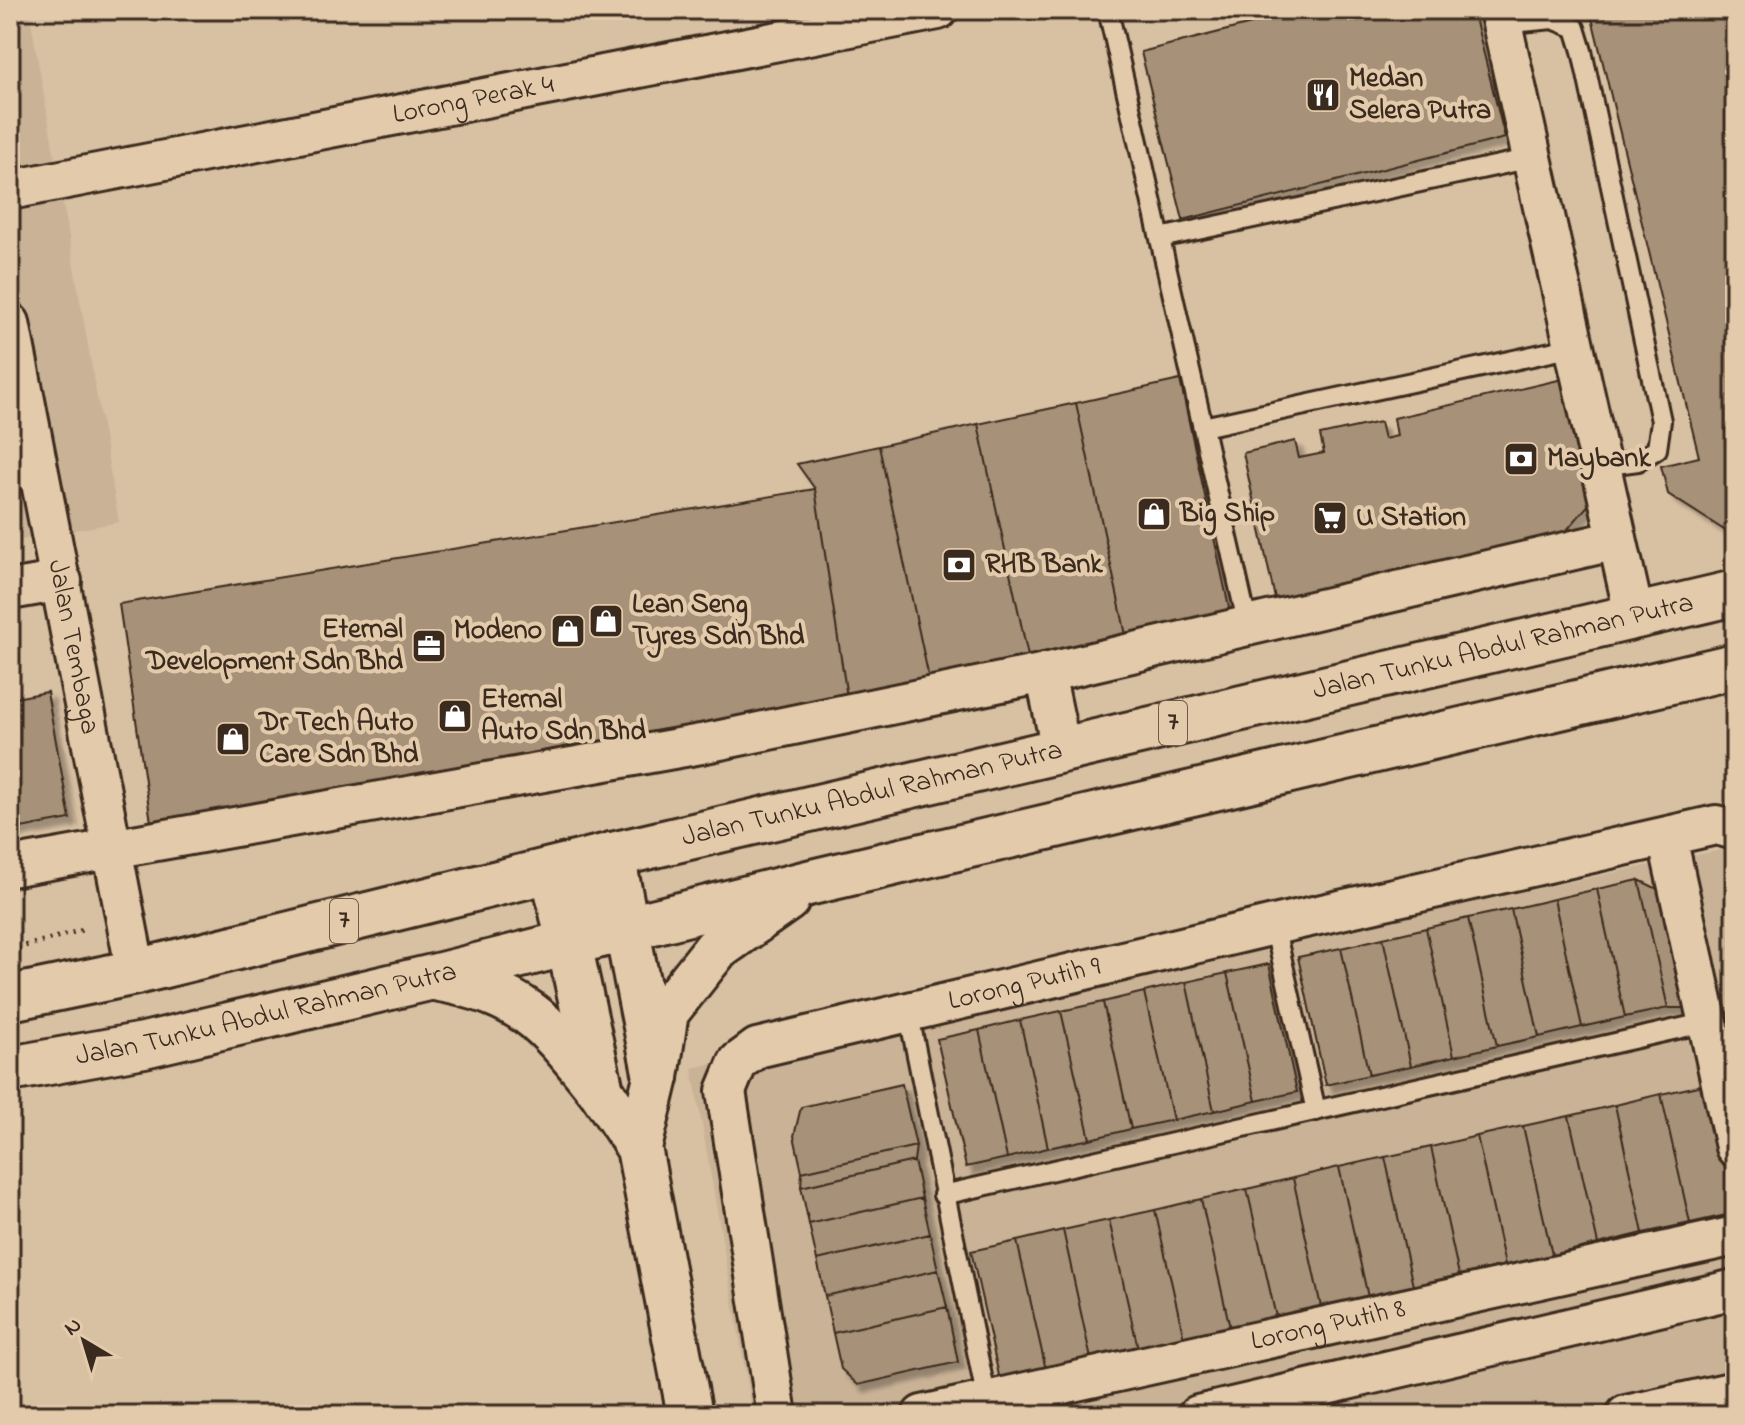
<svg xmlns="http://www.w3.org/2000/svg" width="1745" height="1425" font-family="'Indie Flower',sans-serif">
<defs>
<filter id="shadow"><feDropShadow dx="7" dy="7" stdDeviation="2" flood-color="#0004"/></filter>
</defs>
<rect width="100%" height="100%" fill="#d8c0a3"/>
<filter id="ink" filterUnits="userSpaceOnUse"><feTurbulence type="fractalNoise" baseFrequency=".0125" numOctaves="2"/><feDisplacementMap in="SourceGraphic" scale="16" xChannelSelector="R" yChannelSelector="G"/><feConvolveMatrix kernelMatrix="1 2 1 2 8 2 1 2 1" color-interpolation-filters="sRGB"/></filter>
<g filter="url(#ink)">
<!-- built -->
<path fill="#c9b296" d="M 10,10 L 29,10 L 119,522 L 10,542 Z
M 1735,847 L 1735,1415 L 753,1415 L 692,1068 Z"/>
<!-- building -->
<path fill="#a79179" stroke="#3b2a1e" stroke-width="2" filter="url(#shadow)" d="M 1306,10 L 1473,10 L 1505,138 L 1183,220 L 1141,52 Z
M 1590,10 L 1735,10 L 1735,537 L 1668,494 L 1661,466 L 1699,457 Z
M 1563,379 L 1591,502 L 1561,537 L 1276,603 L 1243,453 L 1295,441 L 1299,458 L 1324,453 L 1320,435 L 1380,422 L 1384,439 L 1397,436 L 1394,418 Z
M 1180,380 L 1233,626 L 1129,649 L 1076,403 Z
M 1076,403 L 1129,649 L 1031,670 L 978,424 Z
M 978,424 L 1031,670 L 932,692 L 879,446 Z
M 879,446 L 932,692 L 849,710 L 815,489 L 797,464 Z
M 815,489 L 849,710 L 152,829 L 119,604 Z
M 47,692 L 70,819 L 10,830 L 10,699 Z
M 1639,880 L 1668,1008 L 1625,1017 L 1597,889 Z
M 1639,880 L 1666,893 L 1690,1008 L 1668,1008 Z
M 1597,889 L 1625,1017 L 1582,1027 L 1554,899 Z
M 1554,899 L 1582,1027 L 1539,1037 L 1511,909 Z
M 1511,909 L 1539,1037 L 1497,1046 L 1468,918 Z
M 1468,918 L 1497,1046 L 1454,1056 L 1426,928 Z
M 1426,928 L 1454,1056 L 1411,1066 L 1383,938 Z
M 1383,938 L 1411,1066 L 1369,1075 L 1341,948 Z
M 1341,948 L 1369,1075 L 1326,1085 L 1298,957 Z
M 1269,964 L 1297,1092 L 1256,1101 L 1227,973 Z
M 1227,973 L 1256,1101 L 1214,1111 L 1186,982 Z
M 1186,982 L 1214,1111 L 1173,1120 L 1144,992 Z
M 1144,992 L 1173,1120 L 1131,1129 L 1103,1002 Z
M 1103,1002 L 1131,1129 L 1090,1139 L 1061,1011 Z
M 1061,1011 L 1090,1139 L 1048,1148 L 1020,1020 Z
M 1020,1020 L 1048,1148 L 1007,1158 L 979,1030 Z
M 979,1030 L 1007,1158 L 966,1167 L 937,1039 Z
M 902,1084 L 916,1146 L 802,1172 L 794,1136 L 801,1107 Z
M 1707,1084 L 1735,1213 L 1690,1223 L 1661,1094 Z
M 1661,1094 L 1690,1223 L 1643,1233 L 1615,1105 Z
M 1615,1105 L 1643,1233 L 1598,1244 L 1569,1116 Z
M 1569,1116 L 1598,1244 L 1552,1255 L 1523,1126 Z
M 1523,1126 L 1552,1255 L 1505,1265 L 1477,1136 Z
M 1477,1136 L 1505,1265 L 1459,1275 L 1431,1147 Z
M 916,1146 L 914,1161 L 801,1187 L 802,1172 Z
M 1431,1147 L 1459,1275 L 1413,1286 L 1385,1157 Z
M 1385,1157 L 1413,1286 L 1368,1297 L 1339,1167 Z
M 914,1161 L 922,1198 L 809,1224 L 801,1187 Z
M 1339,1167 L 1368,1297 L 1321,1307 L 1293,1178 Z
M 1293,1178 L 1321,1307 L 1276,1317 L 1247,1189 Z
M 1247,1189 L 1276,1317 L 1230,1328 L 1201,1199 Z
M 922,1198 L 930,1234 L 817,1260 L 809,1224 Z
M 1201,1199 L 1230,1328 L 1184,1338 L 1155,1210 Z
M 1155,1210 L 1184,1338 L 1138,1348 L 1109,1220 Z
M 1109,1220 L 1138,1348 L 1091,1359 L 1063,1230 Z
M 1063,1230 L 1091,1359 L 1046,1370 L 1017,1241 Z
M 930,1234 L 938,1270 L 825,1296 L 817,1260 Z
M 1017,1241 L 1046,1370 L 1000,1380 L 971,1251 Z
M 938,1270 L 947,1307 L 833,1333 L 825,1296 Z
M 947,1307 L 958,1362 L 858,1385 L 841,1369 L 833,1333 Z"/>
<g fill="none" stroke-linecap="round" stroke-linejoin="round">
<!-- service casing -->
<g stroke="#3b2a1e" stroke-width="24">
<path id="service" d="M 1108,10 L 1248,626
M 1502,24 L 1553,19 L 1575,28 L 1582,51 L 1661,421 L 1657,449 L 1638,461 L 1601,466
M 1160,238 L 1532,158
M 1203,427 L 1574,347
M 10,479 L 41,476
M 1274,925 L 1316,1111
M 908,1011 L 987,1401
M 943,1195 L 1708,1022"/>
</g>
<!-- minor casing -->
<g stroke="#3b2a1e" stroke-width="44">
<g id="minor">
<path d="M 1499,10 L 1634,614"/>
<path id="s1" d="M 10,190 L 938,10"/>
<path id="s2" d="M 10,323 L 136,972"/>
<path d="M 10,590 L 62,581"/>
<path d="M 1045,673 L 1061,749"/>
<path d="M 1667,837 L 1735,1147"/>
<path d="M 10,867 L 701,744 L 1045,673 L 1617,540"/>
<path id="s3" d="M 777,1415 L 726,1091 L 738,1062 L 757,1048 L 1274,925 L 1716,825 L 1735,830"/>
<path id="s4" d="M 922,1415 L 1735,1236"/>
<path d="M 1198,1415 L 1735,1289"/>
<path d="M 1626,1415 L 1735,1391"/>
</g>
</g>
<!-- tertiary casing -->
<g stroke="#3b2a1e" stroke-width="50">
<path id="tertiary" d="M 612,855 L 656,1077 L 639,1148
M 553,870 L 601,1091 L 639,1148 L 690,1415"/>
</g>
<!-- primary casing -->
<g stroke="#3b2a1e" stroke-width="50">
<g id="primary">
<path d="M 570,940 L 585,893 L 612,855"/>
<path d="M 435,978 C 526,994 546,1023 601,1091"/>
<path id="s5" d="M 10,998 L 136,972 L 612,855 L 1735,593"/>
<path id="s6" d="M 10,1069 L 144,1045 L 433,977 L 812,882 L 1735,666"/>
<path d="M 656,1077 L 666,1012 L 716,949 L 787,899"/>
</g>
</g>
<!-- path -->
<path stroke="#3b2a1e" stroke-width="5" stroke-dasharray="2 6" stroke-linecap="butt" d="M 10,950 L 86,929"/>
<!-- service -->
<use href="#service" stroke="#e2caab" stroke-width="18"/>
<!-- minor -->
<use href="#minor" stroke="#e2caab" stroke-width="38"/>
<!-- tertiary -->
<use href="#tertiary" stroke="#e2caab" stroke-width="44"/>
<!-- primary -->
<use href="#primary" stroke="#e2caab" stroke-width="44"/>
</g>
</g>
<!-- icons -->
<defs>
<g id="restaurant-square" transform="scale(1.8)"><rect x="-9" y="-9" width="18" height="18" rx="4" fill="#3b2a1e" stroke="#e2caab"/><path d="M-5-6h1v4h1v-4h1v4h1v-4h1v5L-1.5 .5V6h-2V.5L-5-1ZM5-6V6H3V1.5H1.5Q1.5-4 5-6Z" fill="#fff"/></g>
<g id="bank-square" transform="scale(1.8)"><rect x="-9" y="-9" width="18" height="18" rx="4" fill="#3b2a1e" stroke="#e2caab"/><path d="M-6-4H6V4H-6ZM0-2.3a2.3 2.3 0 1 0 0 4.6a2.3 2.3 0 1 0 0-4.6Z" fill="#fff"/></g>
<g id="shop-square" transform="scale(1.8)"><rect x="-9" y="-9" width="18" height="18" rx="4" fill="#3b2a1e" stroke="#e2caab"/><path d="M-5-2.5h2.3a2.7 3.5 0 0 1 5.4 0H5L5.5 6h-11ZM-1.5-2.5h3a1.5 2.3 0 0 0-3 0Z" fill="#fff"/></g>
<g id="supermarket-square" transform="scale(1.8)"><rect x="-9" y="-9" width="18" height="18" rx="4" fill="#3b2a1e" stroke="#e2caab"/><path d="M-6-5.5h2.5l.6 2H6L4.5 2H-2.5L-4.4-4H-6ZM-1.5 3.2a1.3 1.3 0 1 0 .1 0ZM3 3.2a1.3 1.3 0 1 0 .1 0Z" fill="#fff"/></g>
<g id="office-square" transform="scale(1.8)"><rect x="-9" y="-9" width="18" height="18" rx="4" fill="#3b2a1e" stroke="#e2caab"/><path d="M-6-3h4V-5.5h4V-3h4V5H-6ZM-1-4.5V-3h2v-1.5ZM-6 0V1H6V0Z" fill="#fff"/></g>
</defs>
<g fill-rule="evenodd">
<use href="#restaurant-square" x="1323" y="95"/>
<use href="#bank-square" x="1521" y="459"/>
<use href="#shop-square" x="1154" y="514"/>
<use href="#supermarket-square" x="1330" y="518"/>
<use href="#bank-square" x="959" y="565"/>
<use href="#shop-square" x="606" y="621"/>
<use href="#shop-square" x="568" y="631"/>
<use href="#office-square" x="429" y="646"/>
<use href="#shop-square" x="455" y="716"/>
<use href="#shop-square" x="233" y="739"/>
</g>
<g text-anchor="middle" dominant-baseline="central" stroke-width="8" stroke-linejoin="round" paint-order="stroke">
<!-- shield labels -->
<g fill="#e2caab" stroke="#6d5a48" stroke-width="2">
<rect x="1159" y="701" width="28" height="44" rx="6"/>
<rect x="330" y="899" width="28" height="44" rx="6"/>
</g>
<g font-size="26" font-weight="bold" fill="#3b2a1e">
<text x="1173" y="723">7</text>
<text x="344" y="921">7</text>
</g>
<!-- poi labels -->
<g font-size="28" font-weight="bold" fill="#3b2a1e" stroke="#e2caab" text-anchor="start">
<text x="1349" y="79">Medan<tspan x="1349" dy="32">Selera Putra</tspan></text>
<text x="1547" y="459">Maybank</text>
<text x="1180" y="514">Big Ship</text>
<text x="1356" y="518">U Station</text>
<text x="985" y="565">RHB Bank</text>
<text x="632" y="605">Lean Seng<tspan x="632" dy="32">Tyres Sdn Bhd</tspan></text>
<text x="403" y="630" text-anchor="end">Eternal<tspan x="403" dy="32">Development Sdn Bhd</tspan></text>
<text x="542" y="631" text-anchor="end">Modeno</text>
<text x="481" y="700">Eternal<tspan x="481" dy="32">Auto Sdn Bhd</tspan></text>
<text x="259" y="723">Dr Tech Auto<tspan x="259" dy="32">Care Sdn Bhd</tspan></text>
</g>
<!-- street labels -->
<g font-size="28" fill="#3b2a1e" stroke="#e2caab">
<text stroke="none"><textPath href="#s1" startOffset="472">Lorong Perak 4</textPath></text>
<text stroke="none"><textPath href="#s5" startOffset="1534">Jalan Tunku Abdul Rahman Putra</textPath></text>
<text stroke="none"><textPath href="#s2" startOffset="330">Jalan Tembaga</textPath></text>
<text stroke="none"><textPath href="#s5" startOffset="886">Jalan Tunku Abdul Rahman Putra</textPath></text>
<text stroke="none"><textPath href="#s3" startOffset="658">Lorong Putih 9</textPath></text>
<text stroke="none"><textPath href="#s6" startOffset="262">Jalan Tunku Abdul Rahman Putra</textPath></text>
<text stroke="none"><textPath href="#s4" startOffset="416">Lorong Putih 8</textPath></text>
</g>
</g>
<!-- margin -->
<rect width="1745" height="1425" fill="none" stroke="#e2caab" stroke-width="40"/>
<rect x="20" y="20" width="1705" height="1385" fill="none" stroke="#3b2a1e" stroke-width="3" filter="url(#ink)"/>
<!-- north arrow -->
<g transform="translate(84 1341) rotate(322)" stroke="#e2caab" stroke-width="6" paint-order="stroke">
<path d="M0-6L14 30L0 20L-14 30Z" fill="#3b2a1e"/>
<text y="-12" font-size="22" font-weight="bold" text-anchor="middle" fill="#3b2a1e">N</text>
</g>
</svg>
